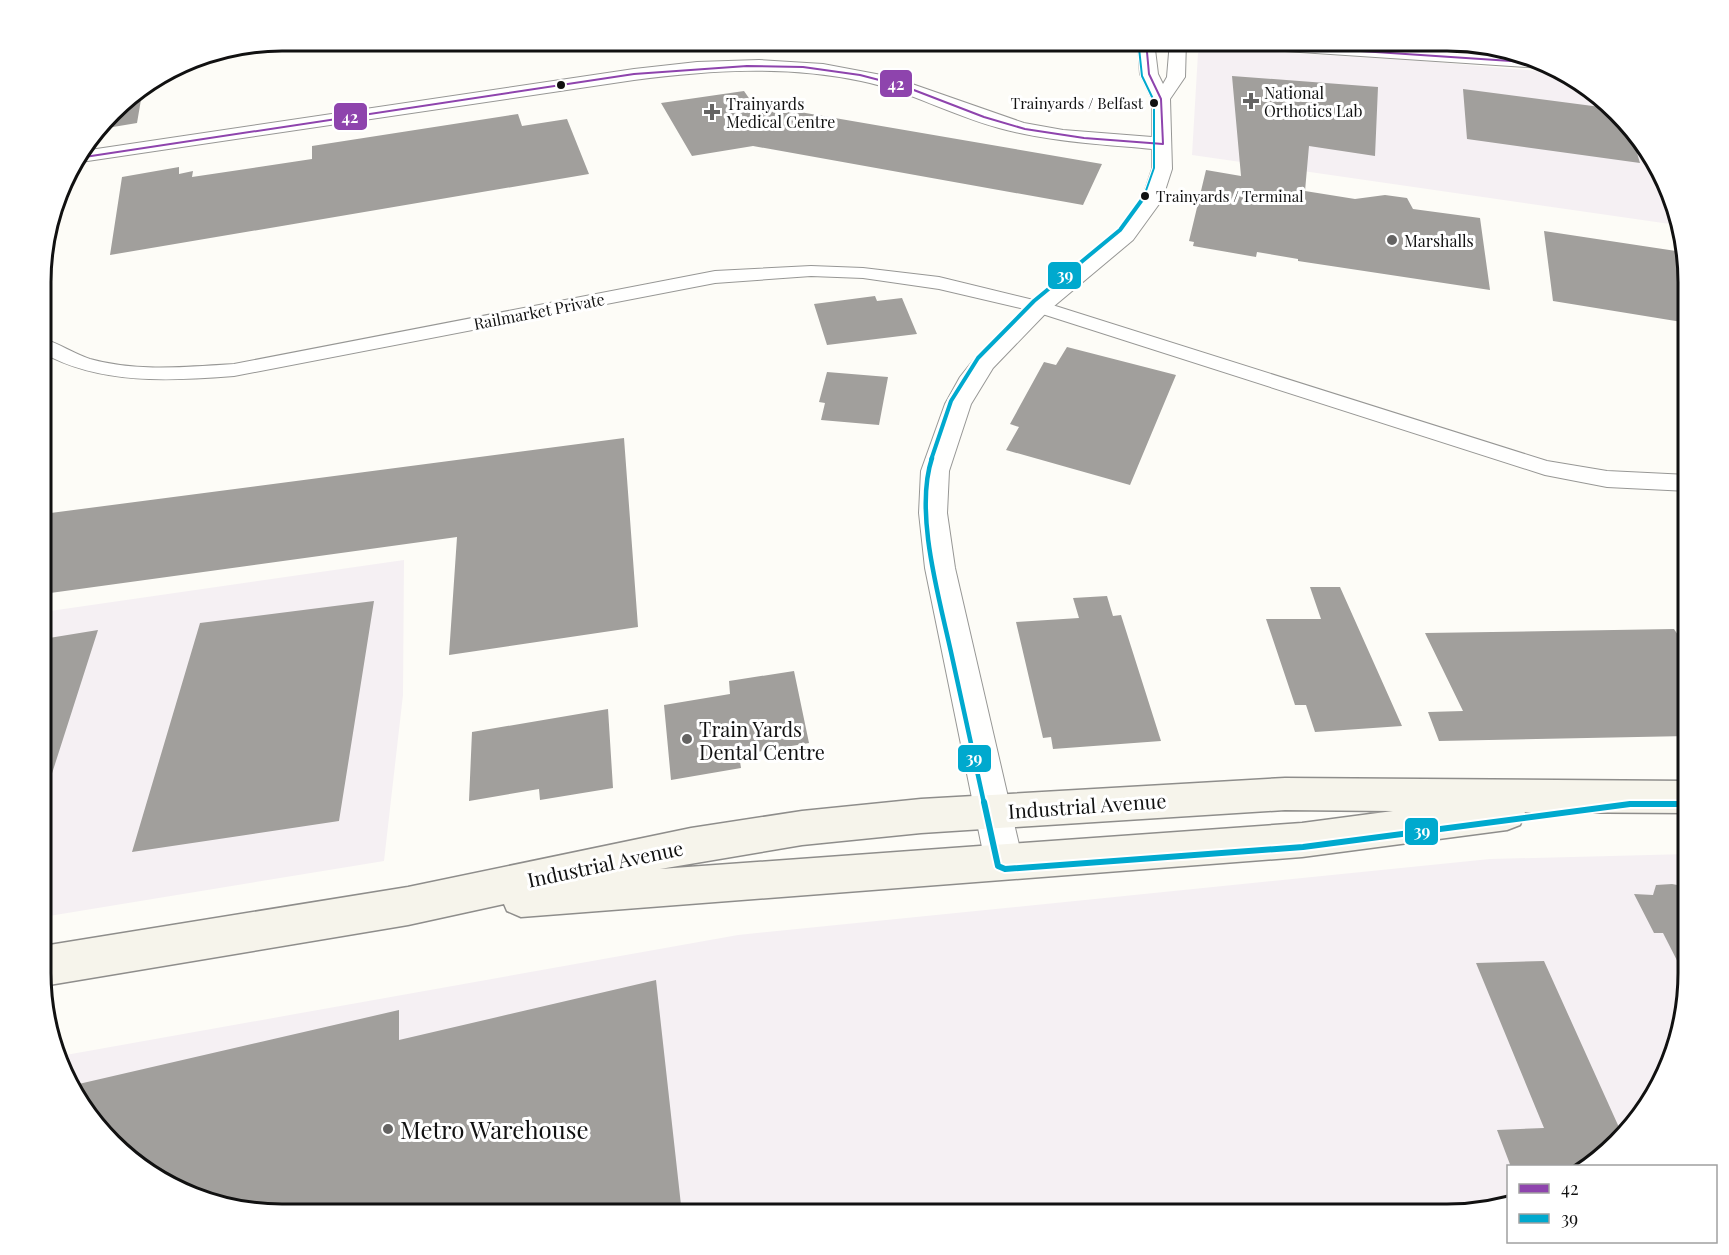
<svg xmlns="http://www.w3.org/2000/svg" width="1729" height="1255" font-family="'Playfair Display',serif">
<rect width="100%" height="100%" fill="#fdfcf7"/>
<!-- industrial -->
<path fill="#f5f0f3" d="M 1207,48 L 1422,61 L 1562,73 L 1594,91 L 1663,175 L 1677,225 L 1192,155 L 1198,53 Z
M 404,560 L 403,695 L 384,861 L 43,917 L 43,612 Z
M 1688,854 L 1688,989 L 1676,1051 L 1638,1120 L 1582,1166 L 1508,1166 L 1508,1200 L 1448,1214 L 266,1214 L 190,1196 L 135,1164 L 73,1094 L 60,1056 L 738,935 L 1490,859 Z"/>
<!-- building -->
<path fill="#a19f9c" d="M 1232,76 L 1378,87 L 1375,156 L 1309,146 L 1305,191 L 1355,199 L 1385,195 L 1407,198 L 1413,209 L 1480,218 L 1490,290 L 1298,261 L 1298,259 L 1257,252 L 1256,257 L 1193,246 L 1194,242 L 1189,241 L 1206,170 L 1241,176 Z
M 143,88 L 137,123 L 101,129 L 122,101 Z
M 1463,89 L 1608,108 L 1632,136 L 1640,163 L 1467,139 Z
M 744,91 L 753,104 L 1102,164 L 1083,205 L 753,146 L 692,156 L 661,103 Z
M 518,114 L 522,126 L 567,119 L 589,174 L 110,255 L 122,177 L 179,167 L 179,174 L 193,171 L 192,177 L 312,159 L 312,146 Z
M 1544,231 L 1676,251 L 1678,258 L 1686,259 L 1688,266 L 1688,323 L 1553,301 Z
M 875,296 L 877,301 L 902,298 L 917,334 L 827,345 L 814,304 Z
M 1067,347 L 1176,375 L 1130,485 L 1006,450 L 1019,427 L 1010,424 L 1044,362 L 1056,365 Z
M 827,372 L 888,377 L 879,425 L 821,420 L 825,403 L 819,402 Z
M 624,438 L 638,627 L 449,655 L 457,537 L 43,594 L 43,514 Z
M 1310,587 L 1340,587 L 1402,726 L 1315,732 L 1306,705 L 1295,705 L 1266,619 L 1321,619 Z
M 1107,596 L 1113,616 L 1121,615 L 1161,741 L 1053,749 L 1051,737 L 1043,738 L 1016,622 L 1079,618 L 1073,598 Z
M 374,601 L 339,821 L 132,852 L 200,623 Z
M 1674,629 L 1688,650 L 1688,736 L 1439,741 L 1428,712 L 1463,711 L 1425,633 Z
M 98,630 L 47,789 L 43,788 L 43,639 Z
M 794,671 L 809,743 L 739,755 L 741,768 L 671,780 L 664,705 L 730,694 L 729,681 Z
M 608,709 L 613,788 L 540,800 L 539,789 L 469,801 L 472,732 Z
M 1672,884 L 1688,887 L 1688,982 L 1663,933 L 1654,933 L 1634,894 L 1653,895 L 1656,885 Z
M 1544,961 L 1622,1134 L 1582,1167 L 1511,1167 L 1497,1130 L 1544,1128 L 1476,963 Z
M 656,980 L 682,1214 L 266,1214 L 190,1196 L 135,1164 L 73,1094 L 70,1086 L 399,1010 L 399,1040 Z"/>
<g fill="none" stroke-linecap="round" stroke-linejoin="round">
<!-- minor casing -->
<g stroke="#979795" stroke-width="2">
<path id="minor" d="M 811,266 L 863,268 L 939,277 L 1046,303 L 1547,461 L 1607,471 L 1688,475 L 1688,491 L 1607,487 L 1545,475 L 1033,311 L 939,289 L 863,278 L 811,276 L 715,283 L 234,376 C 171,381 100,385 43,353 L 43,339 C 59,343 74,354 90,359 C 136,372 187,367 234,364 L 715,271 Z"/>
</g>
<!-- tertiary casing -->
<g stroke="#979795" stroke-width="2">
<path id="tertiary" d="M 1138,41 L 1154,41 L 1158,74 L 1163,84 L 1167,77 L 1170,41 L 1186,41 L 1185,77 L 1170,99 L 1172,169 L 1162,200 L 1133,240 L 1047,312 L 993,368 L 971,404 L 949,471 L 947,513 L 955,568 L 1023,862 L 1017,874 L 1004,879 L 991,874 L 985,862 L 925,568 L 919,513 L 921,471 L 945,404 L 960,377 L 975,358 L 1031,302 L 1117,230 L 1142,199 L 1152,169 L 1152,149 C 1100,144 1049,142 999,128 C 951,115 909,91 861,81 C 785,65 710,70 634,80 L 74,163 L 83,151 L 634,69 L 697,62 L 759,60 L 823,64 L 892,77 L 1024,123 L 1063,130 L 1152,137 L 1152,99 L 1140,74 Z
M 1200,41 L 1284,41 L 1532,57 L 1549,66 L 1542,68 L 1208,46 L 1202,45 Z"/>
</g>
<!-- secondary casing -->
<g stroke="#8e8d8b" stroke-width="3">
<path id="secondary" d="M 1285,778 L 1688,781 L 1688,813 L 1525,812 L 1520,825 L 1507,830 L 1302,857 L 521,917 L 507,911 L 504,904 L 408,925 L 43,986 L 43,946 L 408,887 L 691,828 L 802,811 L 921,799 ZM 1285,810 L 1393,811 L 1302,823 L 660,869 L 802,845 L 921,833 Z"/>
</g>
<!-- minor -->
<use href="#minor" fill="#fffffe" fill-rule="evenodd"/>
<!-- tertiary -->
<use href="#tertiary" fill="#fffffe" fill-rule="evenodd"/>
<!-- secondary -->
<use href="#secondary" fill="#f6f4eb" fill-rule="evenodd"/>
<!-- bus-1 casing -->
<g stroke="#fff" stroke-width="4.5">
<path id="bus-1" d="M 1146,41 L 1149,74 L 1161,99 L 1163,144
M 1208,41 L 1542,63
M 78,158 L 634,74 L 747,66 L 803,67 L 860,75 L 906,87 L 984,117 L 1025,129 L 1084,138 L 1163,144"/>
</g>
<!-- bus-2-far3 casing -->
<g stroke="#fff" stroke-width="4.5">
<path id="bus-2-far3" d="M 1137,48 L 1139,48 L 1142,76 L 1154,101 L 1154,168 L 1143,199"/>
</g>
<!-- bus-2-far2 casing -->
<g stroke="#fff" stroke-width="8">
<path id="bus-2-far2" d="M 931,460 L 951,401 L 978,358 L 1034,301 L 1120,230 L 1144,197"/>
</g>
<!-- bus-2-far1 casing -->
<g stroke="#fff" stroke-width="9">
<path id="bus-2-far1" d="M 932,458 C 914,512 939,597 951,652 C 962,702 973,753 984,803"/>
</g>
<!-- bus-2 casing -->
<g stroke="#fff" stroke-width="10">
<path id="bus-2" d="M 984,802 L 998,866 L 1005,869 L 1303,847 L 1630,804 L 1688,804"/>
</g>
<!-- bus-1 -->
<use href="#bus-1" stroke="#8e44ad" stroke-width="2"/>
<!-- bus-2-far3 -->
<use href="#bus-2-far3" stroke="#00a9ce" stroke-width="2"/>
<!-- bus-2-far2 -->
<use href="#bus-2-far2" stroke="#00a9ce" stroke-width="4"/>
<!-- bus-2-far1 -->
<use href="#bus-2-far1" stroke="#00a9ce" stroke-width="4.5"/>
<!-- bus-2 -->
<use href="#bus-2" stroke="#00a9ce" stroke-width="6"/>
</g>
<!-- markers -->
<g fill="#111" stroke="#fff" stroke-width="2">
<circle cx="561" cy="85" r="5"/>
<circle cx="1154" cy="103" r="5"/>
<circle cx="1145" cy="196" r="5"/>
</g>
<g fill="#646362" stroke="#fff" stroke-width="2">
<path d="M1248 92h6v6h6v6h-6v6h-6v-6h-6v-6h6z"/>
<path d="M709 103h6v6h6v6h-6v6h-6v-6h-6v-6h6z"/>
<circle cx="1392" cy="240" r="6"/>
<circle cx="687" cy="739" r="6"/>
<circle cx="388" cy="1129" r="6"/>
</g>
<g text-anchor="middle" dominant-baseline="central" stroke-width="6" stroke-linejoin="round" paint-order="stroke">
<!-- far-bus labels -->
<g font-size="15" fill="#111" stroke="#fff" text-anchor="end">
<text x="1143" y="103">Trainyards / Belfast</text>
<text x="1156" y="196" text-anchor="start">Trainyards / Terminal</text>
</g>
<!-- far-poi labels -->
<g font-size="16" fill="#111" stroke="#fff" text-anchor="start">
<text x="1264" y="92">National<tspan x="1264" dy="18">Orthotics Lab</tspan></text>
<text x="726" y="103">Trainyards<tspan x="726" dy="18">Medical Centre</tspan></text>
<text x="1404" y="240">Marshalls</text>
</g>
<!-- far-street labels -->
<g font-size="16" fill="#111" stroke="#fff">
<text transform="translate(539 311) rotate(-11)">Railmarket Private</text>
</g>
<!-- poi labels -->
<g font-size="20" fill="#111" stroke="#fff" text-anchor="start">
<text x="699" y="728">Train Yards<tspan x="699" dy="23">Dental Centre</tspan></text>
</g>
<!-- street labels -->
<g font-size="20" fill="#111" stroke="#fff">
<text transform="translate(1087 805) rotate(-4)">Industrial Avenue</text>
<text transform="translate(605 863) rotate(-12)">Industrial Avenue</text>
</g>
<!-- near-poi labels -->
<g font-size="24" fill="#111" stroke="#fff" text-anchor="start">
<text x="400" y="1129">Metro Warehouse</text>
</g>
</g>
<!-- crop -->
<path d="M0 0H1729V1255H0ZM282 51H1447A231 231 0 0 1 1678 282V973A231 231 0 0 1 1447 1204H282A231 231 0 0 1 51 973V282A231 231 0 0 1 282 51Z" fill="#fff" fill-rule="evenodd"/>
<path fill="none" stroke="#111" stroke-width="3" d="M282 51H1447A231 231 0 0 1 1678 282V973A231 231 0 0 1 1447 1204H282A231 231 0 0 1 51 973V282A231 231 0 0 1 282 51Z"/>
<g stroke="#fff" stroke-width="2">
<rect x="879" y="69" width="34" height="29" rx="6" fill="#8e44ad"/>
<rect x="333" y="102" width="35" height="29" rx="6" fill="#8e44ad"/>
<rect x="1047" y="261" width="35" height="29" rx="6" fill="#00a9ce"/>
<rect x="957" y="744" width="35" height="29" rx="6" fill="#00a9ce"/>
<rect x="1404" y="817" width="35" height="29" rx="6" fill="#00a9ce"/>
</g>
<g font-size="16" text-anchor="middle" font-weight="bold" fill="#fff">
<text x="896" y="90">42</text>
<text x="350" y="123">42</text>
<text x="1065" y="281">39</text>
<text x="974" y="764">39</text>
<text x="1422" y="837">39</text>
</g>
<!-- legend -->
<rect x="1507" y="1165" width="210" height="78" fill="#ffffff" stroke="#a0a0a0" stroke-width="1.5"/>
<rect x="1519" y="1184" width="30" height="9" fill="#8e44ad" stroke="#a0a0a0" stroke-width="1.5"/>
<text x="1561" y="1195" font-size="18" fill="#111111">42</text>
<rect x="1519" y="1214" width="30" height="9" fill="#00a9ce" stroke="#a0a0a0" stroke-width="1.5"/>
<text x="1561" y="1225" font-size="18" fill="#111111">39</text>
</svg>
